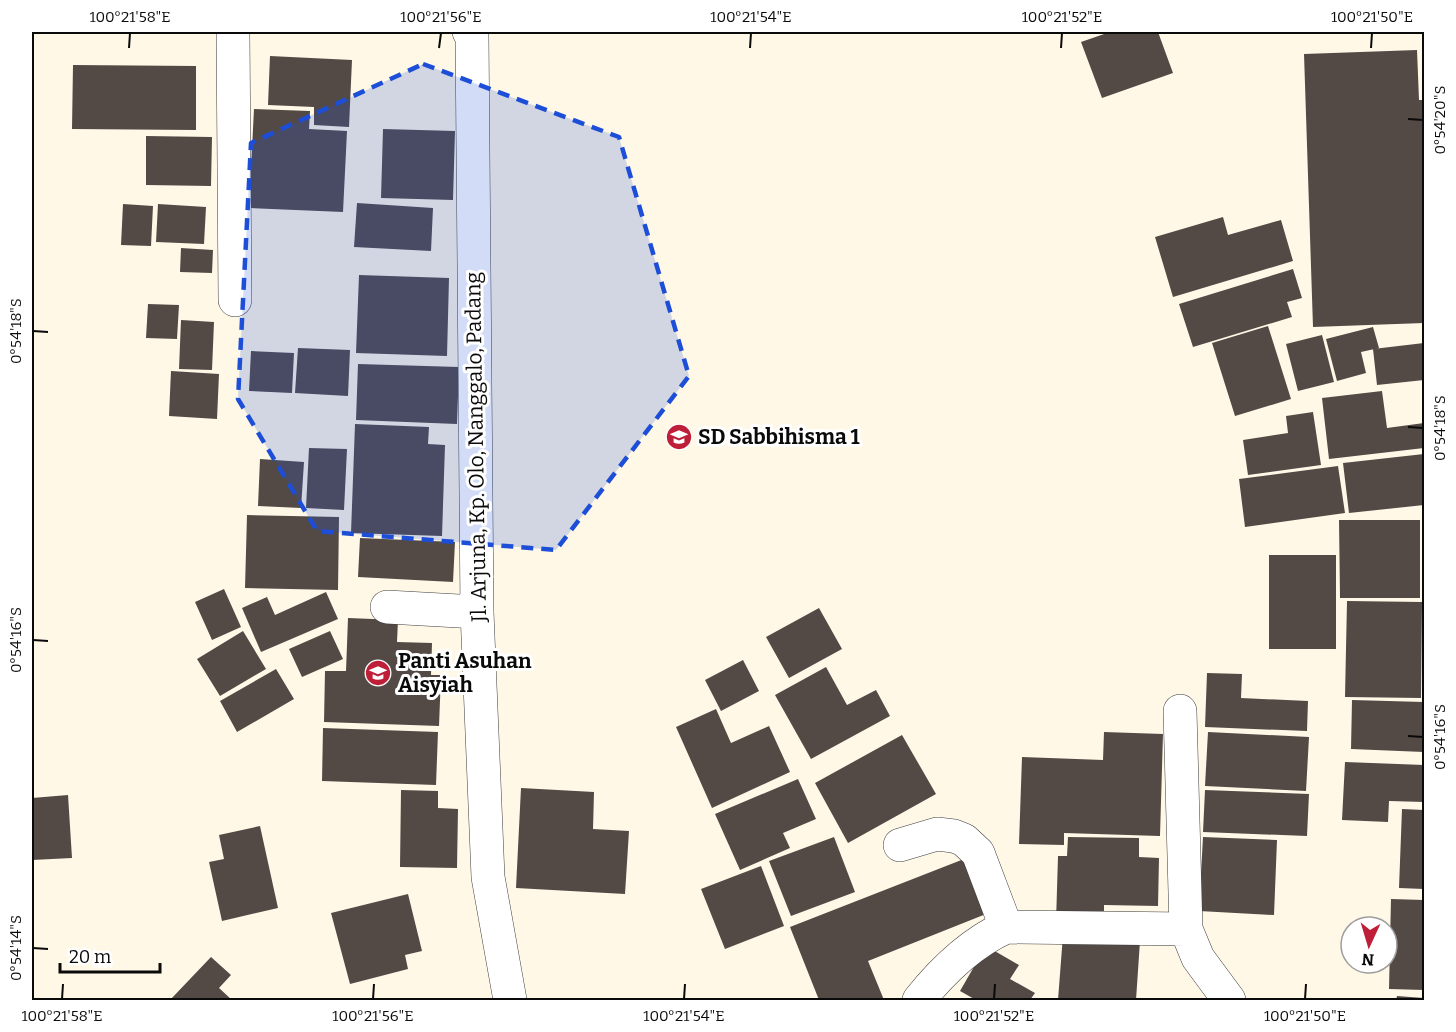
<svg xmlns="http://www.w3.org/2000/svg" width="1456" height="1032" font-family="Bitter,serif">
<rect width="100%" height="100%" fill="#fff8e7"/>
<!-- building -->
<path fill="#534a46" d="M 1110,32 L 1158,32 L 1173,73 L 1102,98 L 1081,42 Z
M 1417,50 L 1419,100 L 1424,100 L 1424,323 L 1313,327 L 1304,54 Z
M 270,56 L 352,60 L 349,127 L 314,125 L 314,107 L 268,105 Z
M 73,65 L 196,66 L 196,130 L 72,129 Z
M 254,109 L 310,111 L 309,129 L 347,131 L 343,212 L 249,208 Z
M 383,129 L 455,131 L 453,200 L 381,198 Z
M 146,136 L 212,137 L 211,186 L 146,185 Z
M 357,203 L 433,208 L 431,251 L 354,247 Z
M 123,204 L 153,206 L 151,246 L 121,245 Z
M 158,204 L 206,207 L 204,244 L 156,242 Z
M 1223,217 L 1228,235 L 1281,220 L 1293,261 L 1173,297 L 1155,237 Z
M 181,248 L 213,250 L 212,273 L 180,272 Z
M 1293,269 L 1302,298 L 1287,302 L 1292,317 L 1193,347 L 1179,304 Z
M 359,275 L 449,278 L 447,356 L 356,353 Z
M 148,304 L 179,305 L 177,339 L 146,338 Z
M 181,320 L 214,322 L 212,370 L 179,369 Z
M 1268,326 L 1291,399 L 1235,416 L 1212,343 Z
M 1373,327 L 1379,348 L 1361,352 L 1366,373 L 1337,381 L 1326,339 Z
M 1322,335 L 1334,382 L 1298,391 L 1286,344 Z
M 1424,343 L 1424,380 L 1377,385 L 1373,349 Z
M 298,348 L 350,350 L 348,396 L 295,393 Z
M 251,351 L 294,353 L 292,393 L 249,391 Z
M 358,364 L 459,367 L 457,424 L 356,420 Z
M 171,371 L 219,374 L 217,419 L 169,416 Z
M 1382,391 L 1387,428 L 1424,423 L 1424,448 L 1329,459 L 1322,398 Z
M 1313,412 L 1321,465 L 1248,475 L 1243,440 L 1288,433 L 1286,416 Z
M 355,424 L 429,427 L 428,444 L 445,445 L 442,536 L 351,533 Z
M 309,448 L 347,449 L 344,510 L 306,508 Z
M 1424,454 L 1424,505 L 1349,513 L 1343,463 Z
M 260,459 L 304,462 L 301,508 L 258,506 Z
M 1338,466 L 1345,513 L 1245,527 L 1239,479 Z
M 247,515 L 339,517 L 338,590 L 245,588 Z
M 1339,520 L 1420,520 L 1420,598 L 1340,598 Z
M 360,538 L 455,542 L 453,582 L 358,577 Z
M 1269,555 L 1336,555 L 1336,649 L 1269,649 Z
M 224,589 L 241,627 L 212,640 L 195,602 Z
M 326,592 L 338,619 L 261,652 L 242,608 L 267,597 L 275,615 Z
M 1347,601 L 1422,602 L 1421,698 L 1345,697 Z
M 819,608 L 842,649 L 789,678 L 766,637 Z
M 348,618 L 398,620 L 397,642 L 432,643 L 431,675 L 441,675 L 439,726 L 324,722 L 325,671 L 346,671 Z
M 243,631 L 266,669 L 220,696 L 197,659 Z
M 330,631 L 343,659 L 302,677 L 289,649 Z
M 743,660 L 759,691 L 721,711 L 705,680 Z
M 826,667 L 847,705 L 876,690 L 890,716 L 811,759 L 775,695 Z
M 276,669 L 294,699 L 237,732 L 220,701 Z
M 1207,673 L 1242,674 L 1241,698 L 1308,701 L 1307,731 L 1205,727 Z
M 1352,700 L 1424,702 L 1424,752 L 1351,749 Z
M 716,709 L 731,743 L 769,726 L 790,772 L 712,808 L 676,727 Z
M 323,728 L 438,732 L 436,785 L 322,781 Z
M 1104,732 L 1163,734 L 1160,836 L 1064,833 L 1064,845 L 1019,844 L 1022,757 L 1103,760 Z
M 1208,732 L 1309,737 L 1306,791 L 1205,786 Z
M 902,735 L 936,794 L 848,843 L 815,783 Z
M 1345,762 L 1424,765 L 1424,802 L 1389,801 L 1388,822 L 1342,820 Z
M 798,779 L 816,819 L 783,833 L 790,848 L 740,870 L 715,814 Z
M 521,788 L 594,792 L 593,829 L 629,831 L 625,894 L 516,888 Z
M 401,790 L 438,791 L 438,808 L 458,809 L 457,868 L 400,867 Z
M 1205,790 L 1309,794 L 1307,836 L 1203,832 Z
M 68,795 L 72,858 L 32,860 L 32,798 Z
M 1402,809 L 1424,810 L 1424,889 L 1399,888 Z
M 260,826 L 278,908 L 222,921 L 209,862 L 224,859 L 219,835 Z
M 834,837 L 855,892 L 791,916 L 769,861 Z
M 1068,837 L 1139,838 L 1139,857 L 1159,858 L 1158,906 L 1104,905 L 1104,923 L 1056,922 L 1058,856 L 1067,856 Z
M 1203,837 L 1277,840 L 1274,915 L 1199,911 Z
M 964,859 L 986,914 L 868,961 L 884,1000 L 819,1000 L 790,927 Z
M 761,866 L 784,926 L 725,949 L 701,889 Z
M 408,894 L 422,951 L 405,955 L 408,969 L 350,984 L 331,913 Z
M 1391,899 L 1424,900 L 1424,990 L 1389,989 Z
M 1063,935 L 1140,941 L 1136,1000 L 1058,1000 Z
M 986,946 L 1019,965 L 1010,979 L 1035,993 L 1030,1000 L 976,1000 L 960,991 Z
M 211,957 L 231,975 L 219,988 L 232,1000 L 170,1000 Z
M 1397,996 L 1424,998 L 1424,1000 L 1396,1000 Z"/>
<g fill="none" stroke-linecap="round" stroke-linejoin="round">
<!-- minor casing -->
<g stroke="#3d3d3d" stroke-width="34">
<path id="minor" d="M 233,32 L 235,300
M 469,32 L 472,35 L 477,612 L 488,877 L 510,1000
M 387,607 L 477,612
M 1180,711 L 1186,929 L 1198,958 L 1229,1000
M 900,845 L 937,834 L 954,836 L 964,840 L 978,853 L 1006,927 L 1186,929
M 919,1000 C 943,970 971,943 1006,927"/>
</g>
<!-- minor -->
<use href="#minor" stroke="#fff" stroke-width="33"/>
</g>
<!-- marked area -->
<path fill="#1d4ed8" fill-opacity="0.2" stroke="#1d4ed8" stroke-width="4.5" stroke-dasharray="12 8" stroke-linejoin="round" d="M 423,64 L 619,137 L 689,376 L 556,550 L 317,531 L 238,399 L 251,143 Z"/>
<!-- ticks -->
<path fill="none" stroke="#0a0a0a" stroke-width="2" d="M 129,48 L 130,33M 439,48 L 441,33M 750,48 L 751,33M 1061,48 L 1062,33M 1371,48 L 1372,33M 1408,119 L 1423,120M 33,331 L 48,332M 1408,427 L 1423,428M 33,640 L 48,641M 1408,736 L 1423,737M 33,948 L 48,949M 62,999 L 63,984M 373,999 L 374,984M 684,999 L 685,984M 994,999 L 995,984M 1305,999 L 1306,984"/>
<!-- icons -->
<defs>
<g id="school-disc" transform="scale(1.35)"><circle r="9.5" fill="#be1e38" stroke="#fff"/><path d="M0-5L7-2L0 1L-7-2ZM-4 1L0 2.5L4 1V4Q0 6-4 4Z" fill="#fff"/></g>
</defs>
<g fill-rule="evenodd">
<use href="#school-disc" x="679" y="437"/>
<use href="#school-disc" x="378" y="673"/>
</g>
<g text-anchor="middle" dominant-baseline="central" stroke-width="6" stroke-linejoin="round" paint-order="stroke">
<!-- poi labels -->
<g font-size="21" font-weight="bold" fill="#0a0a0a" stroke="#fff" text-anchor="start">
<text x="698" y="437">SD Sabbihisma 1</text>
<text x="398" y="661">Panti Asuhan<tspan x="398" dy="24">Aisyiah</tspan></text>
</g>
<!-- street labels -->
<g font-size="21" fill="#0a0a0a" stroke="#fff">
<text transform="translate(476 447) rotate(-91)">Jl. Arjuna, Kp. Olo, Nanggalo, Padang</text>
</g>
</g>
<!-- border -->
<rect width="1456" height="1032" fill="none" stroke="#ffffff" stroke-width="66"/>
<!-- north arrow -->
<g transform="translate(1369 945) rotate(184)"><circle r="28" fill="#ffffff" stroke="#9d9d9d" stroke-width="1.5"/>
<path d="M0-4.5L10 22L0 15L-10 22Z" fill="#be1e38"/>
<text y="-9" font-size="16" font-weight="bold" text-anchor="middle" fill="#0a0a0a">N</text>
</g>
<!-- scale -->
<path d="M60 963v9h100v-9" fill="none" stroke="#0a0a0a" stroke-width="3"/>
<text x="69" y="963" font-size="18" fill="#0a0a0a" stroke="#ffffff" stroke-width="4.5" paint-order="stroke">20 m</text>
<rect x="33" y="33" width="1390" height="966" fill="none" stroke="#0a0a0a" stroke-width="2"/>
<g font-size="15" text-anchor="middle" fill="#0a0a0a">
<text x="130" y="22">100°21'58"E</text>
<text x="441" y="22">100°21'56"E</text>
<text x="751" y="22">100°21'54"E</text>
<text x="1062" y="22">100°21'52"E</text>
<text x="1372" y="22">100°21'50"E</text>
<text transform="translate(1440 120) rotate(-90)" y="5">0°54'20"S</text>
<text transform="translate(16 331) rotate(-90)" y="5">0°54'18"S</text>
<text transform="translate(1440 428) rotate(-90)" y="5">0°54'18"S</text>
<text transform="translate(16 640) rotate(-90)" y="5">0°54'16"S</text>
<text transform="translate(1440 737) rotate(-90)" y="5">0°54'16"S</text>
<text transform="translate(16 948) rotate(-90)" y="5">0°54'14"S</text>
<text x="62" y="1021">100°21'58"E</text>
<text x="373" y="1021">100°21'56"E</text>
<text x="684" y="1021">100°21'54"E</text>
<text x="994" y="1021">100°21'52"E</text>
<text x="1305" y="1021">100°21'50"E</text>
</g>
</svg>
